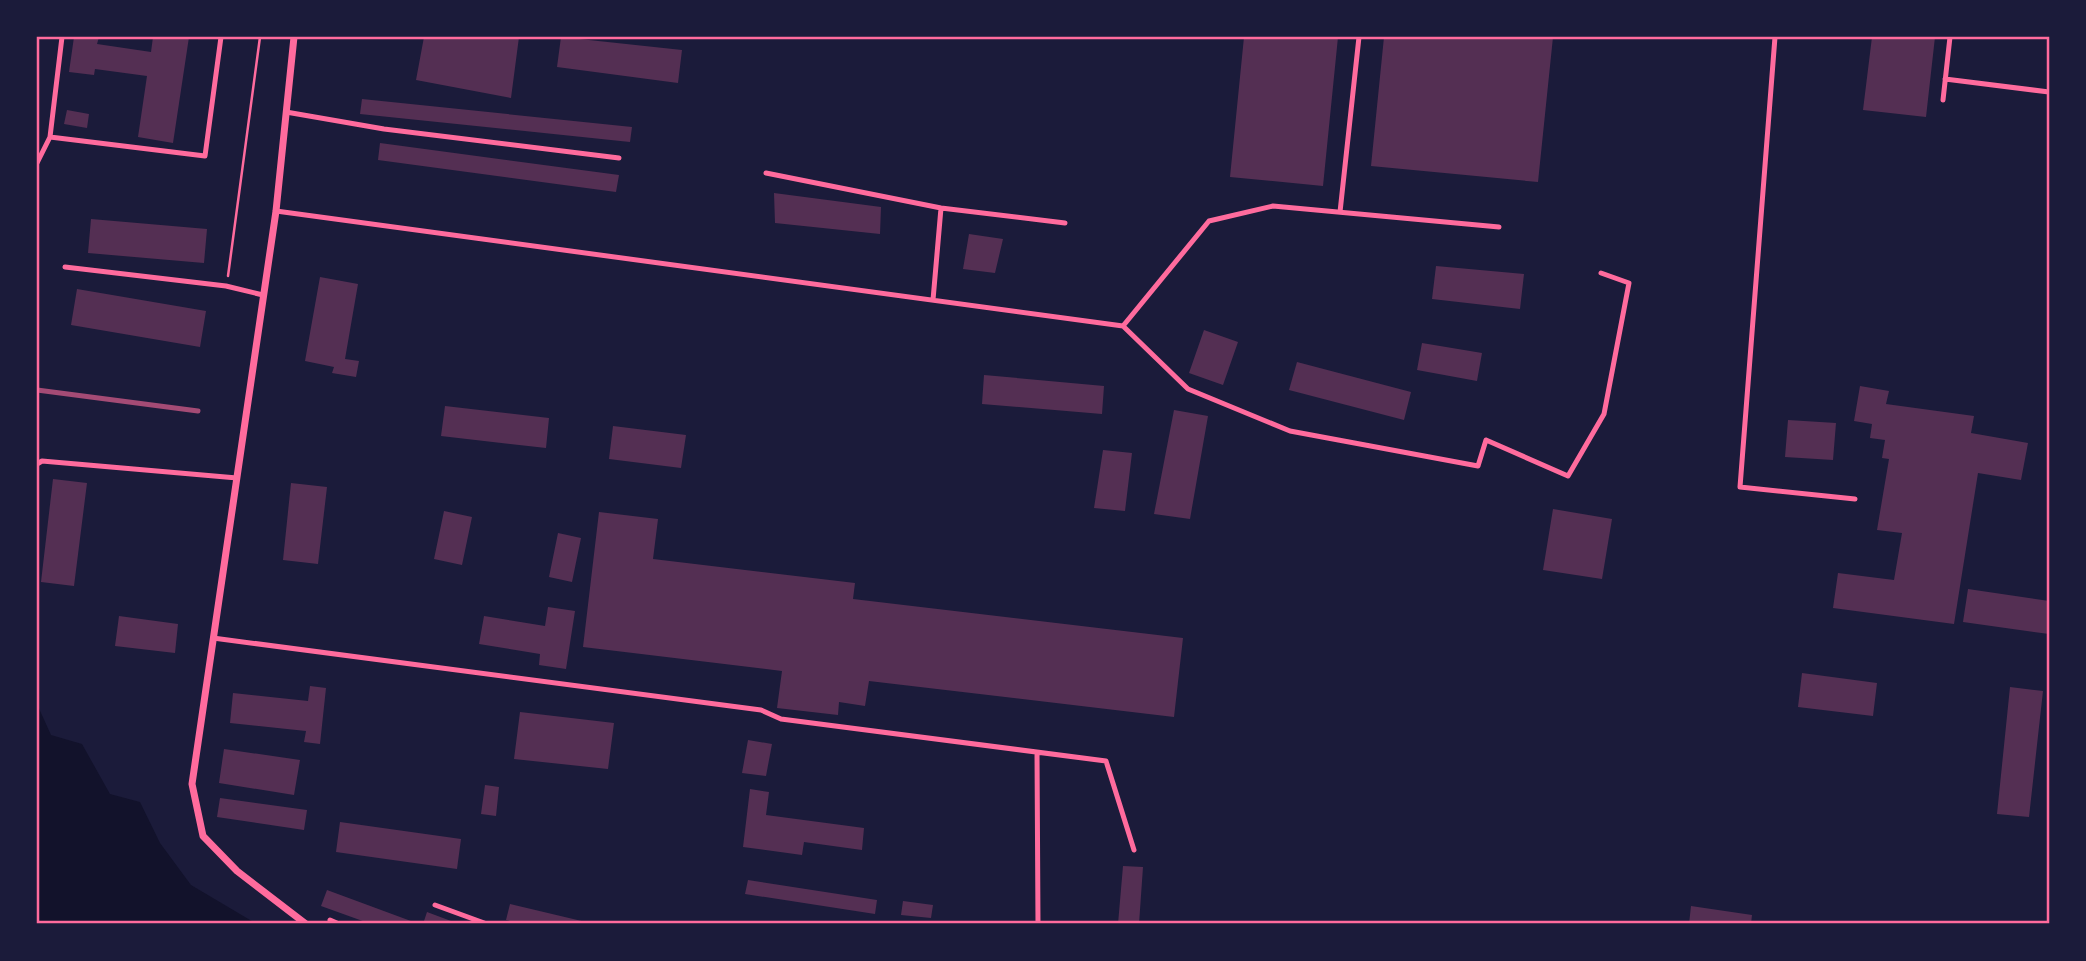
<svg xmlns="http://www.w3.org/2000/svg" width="2086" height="961" font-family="'Nunito Sans',sans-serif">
<rect width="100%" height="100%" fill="#1b1b3a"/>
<!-- water -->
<path fill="#12122b" d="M 37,704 L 51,735 L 82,744 L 110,794 L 140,802 L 160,843 L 191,885 L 257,924 L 37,924 Z"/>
<!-- building -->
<path fill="#542f53" d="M 74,37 L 99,37 L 97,44 L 151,52 L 153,37 L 189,37 L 173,143 L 138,137 L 147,76 L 95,69 L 94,75 L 69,72 Z
M 424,37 L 519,37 L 511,98 L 416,80 Z
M 561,37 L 682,50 L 678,83 L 557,67 Z
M 1244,37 L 1338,37 L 1323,186 L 1230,177 Z
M 1384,37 L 1553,37 L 1538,182 L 1371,166 Z
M 1872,37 L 1935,37 L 1926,117 L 1863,110 Z
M 362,99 L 632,127 L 630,142 L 360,114 Z
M 67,110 L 89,114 L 87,128 L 64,124 Z
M 380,143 L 619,175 L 616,192 L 378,160 Z
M 774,193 L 881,207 L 880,234 L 775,223 Z
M 91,219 L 207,229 L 204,263 L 88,253 Z
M 969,234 L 1003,239 L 995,273 L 963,269 Z
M 1436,266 L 1524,274 L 1520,309 L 1432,299 Z
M 320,277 L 358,284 L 345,359 L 359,361 L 356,377 L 332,373 L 334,367 L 305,361 Z
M 77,289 L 206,311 L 200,347 L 71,325 Z
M 1204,330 L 1238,342 L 1223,385 L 1189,373 Z
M 1422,343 L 1482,353 L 1477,381 L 1417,370 Z
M 1297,362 L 1411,392 L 1404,420 L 1289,390 Z
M 984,375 L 1104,386 L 1102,414 L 982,404 Z
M 1860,386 L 1889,391 L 1886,404 L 1974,416 L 1971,433 L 2028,443 L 2021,480 L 1978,473 L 1954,624 L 1833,608 L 1838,573 L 1894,580 L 1902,533 L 1877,530 L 1889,459 L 1882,458 L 1885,440 L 1870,438 L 1872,424 L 1854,421 Z
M 445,406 L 549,418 L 546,448 L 441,436 Z
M 1174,410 L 1208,416 L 1190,519 L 1154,514 Z
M 1788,420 L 1836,423 L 1833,460 L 1785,457 Z
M 613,426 L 686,435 L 681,468 L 609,459 Z
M 1103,450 L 1132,453 L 1125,511 L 1094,508 Z
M 53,479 L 87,483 L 74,586 L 41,582 Z
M 291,483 L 327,487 L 318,564 L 283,560 Z
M 1553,509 L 1612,519 L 1602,579 L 1543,570 Z
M 444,511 L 472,517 L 462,565 L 434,559 Z
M 599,512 L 658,519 L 653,559 L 855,583 L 853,599 L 1183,638 L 1174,717 L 869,681 L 865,706 L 839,702 L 838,715 L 777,708 L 782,671 L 583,647 Z
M 558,533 L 581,538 L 572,582 L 549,577 Z
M 1968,589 L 2049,601 L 2049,634 L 1963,622 Z
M 548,607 L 575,611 L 566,669 L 539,665 L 540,654 L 479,644 L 484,616 L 545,626 Z
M 119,616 L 178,624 L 175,653 L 115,646 Z
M 1802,673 L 1877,683 L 1873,716 L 1798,707 Z
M 310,686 L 326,688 L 320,744 L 304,742 L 306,731 L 230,723 L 233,693 L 308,701 Z
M 2010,687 L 2043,691 L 2029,817 L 1997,814 Z
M 520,712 L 614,723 L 608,769 L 514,759 Z
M 748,740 L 772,744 L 766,776 L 742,773 Z
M 224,749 L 300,760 L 294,795 L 219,783 Z
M 485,785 L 499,787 L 496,816 L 481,814 Z
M 750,789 L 769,792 L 766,815 L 864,828 L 862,850 L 804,842 L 802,855 L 743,847 Z
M 220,798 L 307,810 L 304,830 L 217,817 Z
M 340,822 L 461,839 L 457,869 L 336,852 Z
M 1123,866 L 1143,867 L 1139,924 L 1118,924 Z
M 748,880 L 877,900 L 875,914 L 745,894 Z
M 327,890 L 419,924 L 371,924 L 321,906 Z
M 903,901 L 933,905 L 931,918 L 901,915 Z
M 510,904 L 590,923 L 590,924 L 525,924 L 506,920 Z
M 1691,906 L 1752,915 L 1751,924 L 1689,924 Z
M 427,912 L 459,924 L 423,924 Z"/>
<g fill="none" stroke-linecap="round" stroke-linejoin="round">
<!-- path -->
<path stroke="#ff6b9d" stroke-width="2.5" d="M 228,276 L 260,37"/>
<!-- service -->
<path stroke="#ff6b9d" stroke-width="5" d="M 1775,37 L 1740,487 L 1855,499
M 1945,79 L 2049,92
M 1943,100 L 1950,37
M 286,112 L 384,129 L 619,158
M 50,137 L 205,156 L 221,37
M 37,163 L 50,137 L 62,37
M 766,173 L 941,208 L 1065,223
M 276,211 L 1123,326 L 1188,389 L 1290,431 L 1478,466 L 1486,440 L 1568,476 L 1604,414 L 1629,283 L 1601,273
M 1340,212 L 1359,37
M 65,267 L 226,286 L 263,295
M 933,300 L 941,208
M 1123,326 L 1209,221 L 1273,206 L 1499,227
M 37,464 L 42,461 L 237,478
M 213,638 L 761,710 L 781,719 L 1106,761 L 1134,850
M 1037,752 L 1038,924
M 435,905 L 487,924
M 330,920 L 339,924"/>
<!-- minor -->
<path stroke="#ff6b9d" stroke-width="7" d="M 294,37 L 276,211 L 192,784 L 203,836 L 237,871 L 306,924"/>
<!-- rail -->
<path stroke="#a44b75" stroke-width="5" d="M 37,390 L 198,411"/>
</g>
<!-- border -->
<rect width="2086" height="961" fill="none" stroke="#1b1b3a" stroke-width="77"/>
<rect x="38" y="38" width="2010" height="884" fill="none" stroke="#ff6b9d" stroke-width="2.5"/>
</svg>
